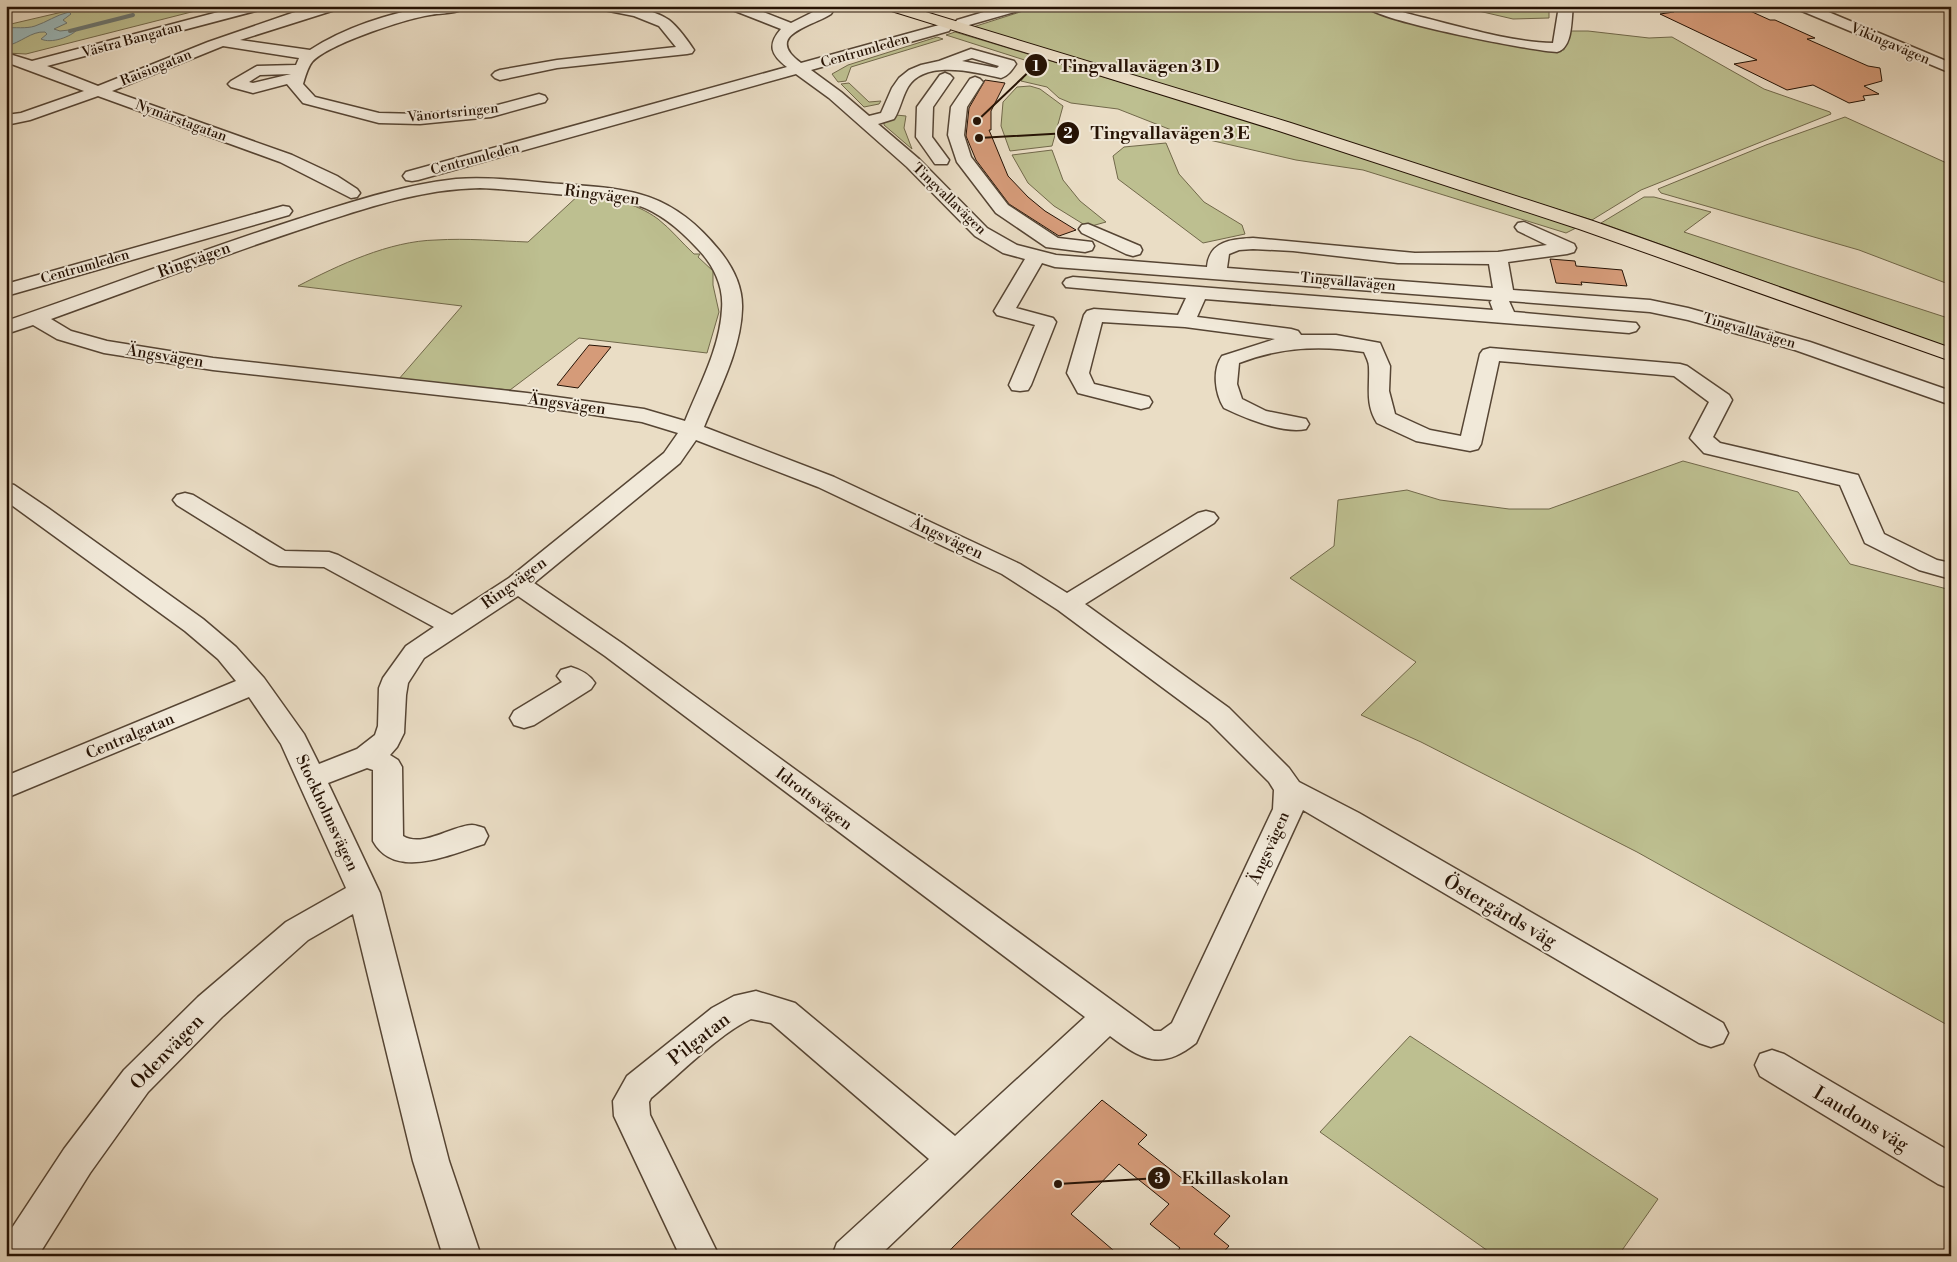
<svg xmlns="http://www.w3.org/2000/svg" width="1957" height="1262" font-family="'Libre Bodoni',serif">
<rect width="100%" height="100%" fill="#eaddc5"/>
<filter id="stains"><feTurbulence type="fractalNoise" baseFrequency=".004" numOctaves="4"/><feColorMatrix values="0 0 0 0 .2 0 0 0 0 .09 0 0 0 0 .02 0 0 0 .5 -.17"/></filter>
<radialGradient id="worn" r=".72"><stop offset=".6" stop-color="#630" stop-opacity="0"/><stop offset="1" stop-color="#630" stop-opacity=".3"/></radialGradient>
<!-- green -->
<path fill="#bdbf90" stroke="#71684a" d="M 88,6 L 119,11 L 139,6 L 215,6 L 26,54 L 6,53 L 6,21 L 11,24 Z
M 1039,6 L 1337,6 L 1373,11 L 1526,47 L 1564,50 L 1569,31 L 1588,31 L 1649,38 L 1672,37 L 1764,89 L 1830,112 L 1831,114 L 1641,190 L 1592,220 L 973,27 Z
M 1457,6 L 1549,6 L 1549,18 L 1513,19 Z
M 955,32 L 1276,129 L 1576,228 L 1566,233 L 1363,170 L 1296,160 L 1179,133 L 1118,109 L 1071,103 L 1059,98 L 1047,87 L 1021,81 L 1034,63 L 946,35 Z
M 937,37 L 943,39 L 851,67 L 846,81 L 838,82 L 832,74 L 848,65 Z
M 849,83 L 869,102 L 881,101 L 879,104 L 864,107 L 841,84 Z
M 1030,86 L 1040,89 L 1063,106 L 1052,146 L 1010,151 L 1001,126 L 1003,102 L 1017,87 Z
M 896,115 L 906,116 L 904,128 L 912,149 L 884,125 L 884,121 L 893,120 Z
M 1845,117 L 1951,165 L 1951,285 L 1859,250 L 1661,193 L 1658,189 L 1766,145 Z
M 1166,143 L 1179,174 L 1204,202 L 1242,225 L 1245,234 L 1203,243 L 1118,179 L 1113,156 L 1124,147 Z
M 1052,150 L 1063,180 L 1080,201 L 1106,222 L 1088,227 L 1054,206 L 1028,183 L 1012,155 Z
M 581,193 C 608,198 635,202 658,219 C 671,229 682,243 694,254 L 700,254 L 698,257 L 713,271 L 713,285 L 719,312 L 707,353 L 579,338 L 510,390 L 398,380 L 462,306 L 298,286 C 339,265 389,241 436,240 C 467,238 498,241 528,242 Z
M 1644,197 L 1654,197 L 1711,212 L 1684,232 L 1951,319 L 1951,348 L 1601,223 Z
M 1683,461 L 1798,492 L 1850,564 L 1951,590 L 1951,1027 L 1637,852 L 1421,742 L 1361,715 L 1416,662 L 1290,578 L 1334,546 L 1338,500 L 1407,490 L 1440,500 L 1509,509 L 1549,509 Z
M 1410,1036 L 1658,1199 L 1618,1256 L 1495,1256 L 1320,1132 Z"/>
<!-- water -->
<path fill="#9bbabd" stroke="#6c7773" d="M 69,12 L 71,14 L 63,20 L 67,23 L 54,29 L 60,31 L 78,29 C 71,37 51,44 41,39 L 47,34 L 45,32 C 31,31 21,43 6,46 L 6,28 C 15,27 26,29 35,26 C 47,22 56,15 69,12 Z"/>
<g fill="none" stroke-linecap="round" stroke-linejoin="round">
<!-- stream -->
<path stroke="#6c7773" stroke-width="4" d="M 175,10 L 186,6
M 70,31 L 133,15"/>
</g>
<!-- building -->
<path fill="#d59b79" stroke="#251204" d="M 1663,6 L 1739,6 L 1770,20 L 1775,20 L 1815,38 L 1807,39 L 1868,66 L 1880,68 L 1882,81 L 1864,86 L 1879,94 L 1863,96 L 1865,100 L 1849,103 L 1813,85 L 1787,90 L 1734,64 L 1757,60 L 1660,14 L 1674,12 Z
M 985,80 L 1005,83 L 991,111 L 991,130 L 989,130 L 1008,176 L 1028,197 L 1045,211 L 1076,230 L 1059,236 L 1009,204 L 976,160 L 966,136 L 969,108 Z
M 1550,259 L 1575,261 L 1576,266 L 1622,270 L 1627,286 L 1581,282 L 1582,285 L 1556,283 Z
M 589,345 L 611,347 L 578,388 L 557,385 Z
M 1102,1100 L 1147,1135 L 1138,1144 L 1230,1216 L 1214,1234 L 1229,1246 L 1220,1256 L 1174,1256 L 1180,1248 L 1150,1224 L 1169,1204 L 1119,1164 L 1071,1214 L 1120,1256 L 944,1256 Z"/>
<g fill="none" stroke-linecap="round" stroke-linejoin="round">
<!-- minor casing -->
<g stroke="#564534" stroke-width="3">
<path id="minor" d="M 241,6 L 265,6 L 263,9 L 47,66 L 98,86 L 208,42 L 292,13 L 317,6 L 340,6 L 338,9 L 240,40 L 310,50 C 344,28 389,13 428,7 C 441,5 454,6 467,6 C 460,14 440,13 430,15 C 405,19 328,44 312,62 C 308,67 305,77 303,84 L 315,97 L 379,113 L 420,114 L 490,107 L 539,94 L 545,96 L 547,99 L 545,102 L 491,117 L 420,124 L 379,123 L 303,103 L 287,84 L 253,93 L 231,87 L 228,84 L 231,81 L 257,66 L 296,65 L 299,58 L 223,46 L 112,91 L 292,155 L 337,176 L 357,189 L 360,193 L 357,197 L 351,198 L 280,162 L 98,96 L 30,120 L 6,125 L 6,115 L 21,113 L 84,91 L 6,62 L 6,53 L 32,61 ZM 291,74 L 253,83 L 249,82 L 260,75 Z
M 597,6 C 618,6 651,7 669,20 C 678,27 688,41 694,50 L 692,53 L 687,54 L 557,68 L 500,80 L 495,78 L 492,75 L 495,72 L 500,70 L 557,60 L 676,47 L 659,26 L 634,16 L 599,9 Z
M 728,6 L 748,6 L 791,23 L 821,8 L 831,8 L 833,11 L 831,14 C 811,27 763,35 801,63 L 939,25 L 949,25 L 951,28 L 949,31 L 811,70 L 841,92 L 869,116 L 881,113 L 892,88 L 899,78 L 909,70 L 921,65 L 939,61 L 971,49 L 1014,61 L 1016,64 C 1012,70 1008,76 1001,78 C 975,72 925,59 908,87 C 902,97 900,110 894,119 L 878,124 L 919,159 L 987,228 L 1017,245 L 1056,255 L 1207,267 C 1209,241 1232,239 1253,238 L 1415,253 L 1498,252 L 1547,245 L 1518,231 L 1515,227 L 1518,223 L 1524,222 L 1574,244 L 1576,248 L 1574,252 L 1567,254 L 1508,262 L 1513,290 L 1650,300 L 1688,308 L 1810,342 L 1951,391 L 1951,405 L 1795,350 L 1688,320 L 1650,312 L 1509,301 L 1514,312 L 1636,323 L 1639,327 L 1636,331 L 1629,333 L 1205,299 L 1197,317 L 1291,329 L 1298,331 L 1301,335 L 1336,335 L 1380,343 L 1390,366 L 1389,391 L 1395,414 L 1430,430 L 1461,436 L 1480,354 L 1483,350 L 1490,348 L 1680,364 L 1687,366 L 1729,395 L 1732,400 L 1713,437 L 1720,443 L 1858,475 L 1884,534 L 1937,560 L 1951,563 L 1951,579 L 1919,570 L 1865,543 L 1840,485 L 1704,453 L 1690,438 L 1709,402 L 1674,376 L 1499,361 L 1481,444 L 1478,449 L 1470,451 L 1416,441 L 1377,423 C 1365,404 1370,387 1369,367 C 1369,362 1366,357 1364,352 C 1320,345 1281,347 1239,363 L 1237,384 L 1242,399 L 1266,411 L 1306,419 L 1309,424 L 1306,429 C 1283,434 1245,418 1224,408 C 1215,394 1212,370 1222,356 L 1275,339 L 1185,327 L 1102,322 L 1089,373 L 1094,384 L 1149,397 L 1152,402 L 1149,407 L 1141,409 L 1078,393 L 1067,373 L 1084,315 L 1087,311 L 1094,309 L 1178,315 L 1186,298 L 1066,287 L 1063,283 L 1066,279 L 1073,277 L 1493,310 L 1490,302 L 1492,300 L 1055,267 L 1042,263 L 1016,308 L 1053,318 L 1056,322 L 1031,385 L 1028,390 L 1020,391 L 1012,390 L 1009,385 L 1035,325 L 997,315 L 994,311 L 1025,259 L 1003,253 L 975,236 L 907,167 L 829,98 L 796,74 L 418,180 L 412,181 L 406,180 L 403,176 L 406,172 L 787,67 C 771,55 767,45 781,29 L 730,9 ZM 972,58 L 999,66 L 997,68 L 962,61 ZM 1253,249 L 1293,251 L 1398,263 L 1489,264 L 1493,288 L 1227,268 L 1229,254 L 1239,250 Z
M 1004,6 L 1027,6 L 1025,9 L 962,27 L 957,26 L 955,23 L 957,20 Z
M 1365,6 C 1388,6 1400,12 1421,17 C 1462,27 1511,42 1553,43 L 1559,6 L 1573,6 C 1571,20 1573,48 1557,52 C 1532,51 1377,21 1365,6 Z
M 1795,6 L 1814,6 L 1951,63 L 1951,73 L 1797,9 Z
M 945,73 L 950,75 L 953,78 L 933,107 L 932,137 L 949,160 L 947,164 L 935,164 L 916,137 L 917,107 L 940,75 Z
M 975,77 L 980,79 L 983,82 L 967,107 L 964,135 L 971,157 L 1008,205 L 1058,238 L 1092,242 L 1094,246 L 1092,250 L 1085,252 L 1046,247 L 996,213 L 957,162 L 948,135 L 951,107 L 970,79 Z
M 456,179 C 486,177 516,180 547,183 C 622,189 667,186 719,250 C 733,267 743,287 742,309 C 741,349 719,390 704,427 L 834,477 L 1020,564 L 1067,593 L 1198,513 L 1206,511 L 1214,513 L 1218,518 L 1214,523 L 1085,604 L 1229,708 L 1289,768 L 1299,782 L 1359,813 L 1723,1023 L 1728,1033 L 1723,1043 L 1711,1047 L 1699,1043 L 1303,810 L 1196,1043 C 1161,1071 1142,1060 1110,1036 L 879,1256 L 832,1256 L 837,1243 L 929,1159 L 771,1023 L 751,1019 C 720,1033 679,1075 651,1098 L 649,1102 L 650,1115 L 719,1256 L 680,1256 L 614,1116 L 613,1101 L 627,1076 L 712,1008 L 734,996 L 756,991 L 795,1003 L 955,1136 L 1085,1017 L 605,656 L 518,596 L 424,658 L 408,683 L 406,695 L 404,733 L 397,747 L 390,755 L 398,760 L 402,767 L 403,836 C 423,848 451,826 472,825 C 476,825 480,827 484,828 L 488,836 L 484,844 C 451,854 395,881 373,841 L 373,770 L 367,768 L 328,783 L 380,893 L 449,1161 L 481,1256 L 443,1256 L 413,1161 L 353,914 L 308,940 L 222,1017 L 148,1092 L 90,1173 L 38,1256 L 6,1256 L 6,1237 L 64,1149 L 124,1070 L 198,997 L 286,922 L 346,888 L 281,744 L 249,697 L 6,798 L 6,776 L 236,681 L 218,659 L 185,631 L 6,501 L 6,483 L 14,485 L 48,508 L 203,619 L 236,647 L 264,678 L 304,734 L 319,764 L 357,749 L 375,735 L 378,726 L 379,688 L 383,678 L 406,646 L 434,627 L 324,567 L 279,566 L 270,563 L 177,505 L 173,500 L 177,495 L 185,493 L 193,495 L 285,551 L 329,552 L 338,555 L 452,615 L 509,578 L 664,453 L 678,433 L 642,422 L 527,405 L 213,370 L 104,353 L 57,339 L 33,325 L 6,334 L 6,321 C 103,288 198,251 295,220 C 348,203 401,185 456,179 ZM 480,188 C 506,189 531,192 556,194 C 621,199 650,197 697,248 C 713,264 724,286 722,309 C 720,348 699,386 685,421 L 644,409 L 527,393 L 213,358 L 107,341 L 71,331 L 51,319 C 137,288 223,255 311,226 C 366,208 421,189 480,188 ZM 696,440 L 818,487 L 1002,574 L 1058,610 L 1209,722 L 1269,782 L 1274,790 L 1273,809 L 1172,1023 L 1161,1031 L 1154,1031 L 623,644 L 534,583 L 680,463 Z
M 283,206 L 289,207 L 292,211 L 289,215 L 6,296 L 6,284 Z
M 1088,224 L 1140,246 L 1142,250 L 1140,254 L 1133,256 L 1126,254 L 1082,233 L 1079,229 L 1082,225 Z
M 571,667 C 581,670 589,674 595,683 L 591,689 L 534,725 L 524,728 L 514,725 L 510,718 L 514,711 L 562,682 L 557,676 L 561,670 Z
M 1772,1050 L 1784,1054 L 1951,1152 L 1951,1189 L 1938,1184 L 1760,1076 L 1755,1065 L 1760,1054 Z"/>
</g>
<!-- major casing -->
<g stroke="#251204" stroke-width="2">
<path id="major" d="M 883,6 L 906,6 L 1291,123 L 1593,221 L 1951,348 L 1951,361 L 1579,229 L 1279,131 L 885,9 Z"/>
</g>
<!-- minor -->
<use href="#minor" fill="#f1e9d9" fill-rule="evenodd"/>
<!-- major -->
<use href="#major" fill="#eaddc5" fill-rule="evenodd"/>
</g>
<g text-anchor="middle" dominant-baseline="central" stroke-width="4" stroke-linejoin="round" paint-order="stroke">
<!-- far-street labels -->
<g font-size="14" fill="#251204" stroke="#f1e9d9">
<text transform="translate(132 40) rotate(-15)">Västra Bangatan</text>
<text transform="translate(1890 44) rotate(23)">Vikingavägen</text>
<text transform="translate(865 51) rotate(-16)">Centrumleden</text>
<text transform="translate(156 68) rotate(-22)">Raisiogatan</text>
<text transform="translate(453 113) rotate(-6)">Vänortsringen</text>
<text transform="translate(181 121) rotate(20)">Nymärstagatan</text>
<text transform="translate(475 159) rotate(-15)">Centrumleden</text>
<text transform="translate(949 199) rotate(44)">Tingvallavägen</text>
<text transform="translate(85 267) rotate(-16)">Centrumleden</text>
<text transform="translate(1348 282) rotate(5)">Tingvallavägen</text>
<text transform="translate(1749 331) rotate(16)">Tingvallavägen</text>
</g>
<!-- street labels -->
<g font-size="16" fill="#251204" stroke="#f1e9d9">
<text transform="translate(602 195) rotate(7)">Ringvägen</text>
<text transform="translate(194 260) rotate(-20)">Ringvägen</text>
<text transform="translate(165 356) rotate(9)">Ängsvägen</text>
<text transform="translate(567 404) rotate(8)">Ängsvägen</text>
<text transform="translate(947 538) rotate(25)">Ängsvägen</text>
<text transform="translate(514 583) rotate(-36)">Ringvägen</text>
<text transform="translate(130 736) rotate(-23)">Centralgatan</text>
<text transform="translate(814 799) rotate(37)">Idrottsvägen</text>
<text transform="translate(327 813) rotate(65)">Stockholmsvägen</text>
<text transform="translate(1269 848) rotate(-66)">Ängsvägen</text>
</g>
<!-- near-street labels -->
<g font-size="19" fill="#251204" stroke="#f1e9d9">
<text transform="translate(1500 911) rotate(30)">Östergårds väg</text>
<text transform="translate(699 1039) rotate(-38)">Pilgatan</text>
<text transform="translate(167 1052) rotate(-46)">Odenvägen</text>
<text transform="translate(1861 1119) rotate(31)">Laudons väg</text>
</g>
</g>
<!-- callouts -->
<path fill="none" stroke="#251204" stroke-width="2" d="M977 121L1036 65M979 138L1068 133M1058 1184L1159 1178"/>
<g fill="#251204" stroke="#f1e9d9" stroke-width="2">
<circle cx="977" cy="121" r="5"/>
<circle cx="979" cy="138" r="5"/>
<circle cx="1058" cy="1184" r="5"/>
<circle cx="1036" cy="65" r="12"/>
<circle cx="1068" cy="133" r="12"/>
<circle cx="1159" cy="1178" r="12"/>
</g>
<g font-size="15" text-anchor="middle" font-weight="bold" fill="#fff">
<text x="1036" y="71">1</text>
<text x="1068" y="138">2</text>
<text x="1159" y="1183">3</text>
</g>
<g font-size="18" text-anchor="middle" font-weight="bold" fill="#251204" stroke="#f1e9d9" stroke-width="4" stroke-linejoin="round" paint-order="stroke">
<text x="1139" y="72">Tingvallavägen 3 D</text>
<text x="1170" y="139">Tingvallavägen 3 E</text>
<text x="1235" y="1184">Ekillaskolan</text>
</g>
<!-- margin -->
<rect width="1957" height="1262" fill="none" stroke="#eaddc5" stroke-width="25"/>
<rect x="8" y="8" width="1942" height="1247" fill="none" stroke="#251204" stroke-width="2.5"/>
<rect x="12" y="12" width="1932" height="1237" fill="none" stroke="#251204"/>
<rect width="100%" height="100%" filter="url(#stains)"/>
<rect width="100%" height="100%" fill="url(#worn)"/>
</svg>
